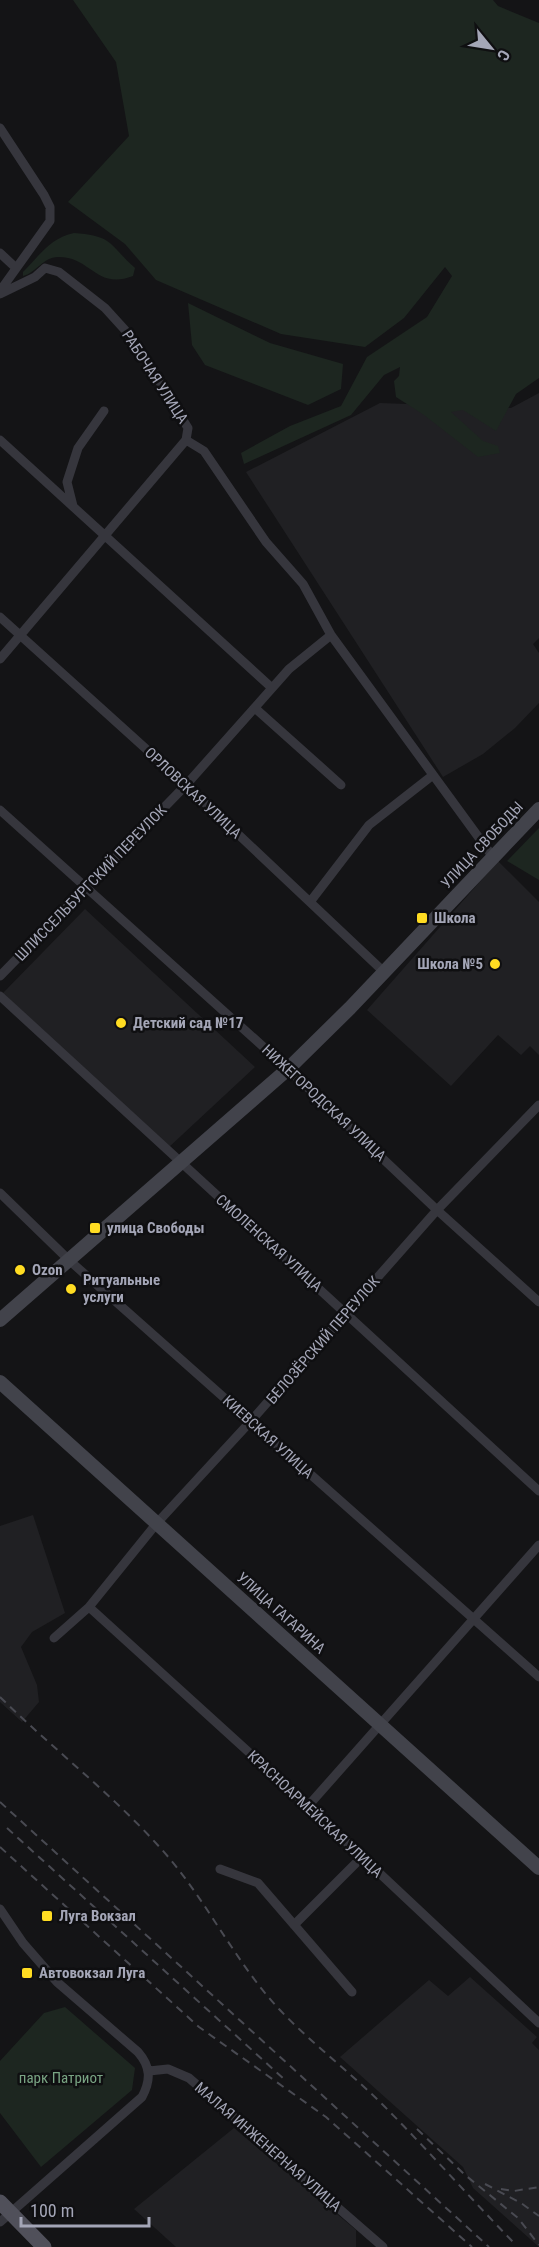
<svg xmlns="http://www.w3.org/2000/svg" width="539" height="2247" font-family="'Roboto Condensed',sans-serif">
<rect width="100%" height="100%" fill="#141416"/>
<!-- built -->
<path fill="#202023" d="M 539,393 L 539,638 L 533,644 L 539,653 L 539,703 L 515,728 L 483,754 L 443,777 L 246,472 L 380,403 L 511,408 Z
M 498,861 L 539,902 L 539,1055 L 530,1046 L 521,1055 L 498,1035 L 451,1086 L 367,1010 Z
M 85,909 L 255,1067 L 168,1148 L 3,993 Z
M 33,1515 L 65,1613 L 32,1632 L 21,1647 L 37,1685 L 39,1702 L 22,1722 L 0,1702 L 0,1526 Z
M 470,1977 L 537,2037 L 532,2043 L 539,2050 L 539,2247 L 473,2188 L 463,2167 L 340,2057 L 429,1980 L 448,1996 Z
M 234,2128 L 356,2230 L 356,2247 L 176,2247 L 134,2209 Z"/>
<!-- green -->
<path fill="#1d2620" d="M 73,0 L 493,0 L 498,6 L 539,23 L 539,378 L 516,394 L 496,431 L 463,410 L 451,412 L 483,441 L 498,446 L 500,453 L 478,457 L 424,415 L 396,397 L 394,381 L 399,376 L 400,367 L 384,375 L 351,415 L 244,464 L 241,453 L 290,426 L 341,406 L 367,357 L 427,317 L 452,276 L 445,267 L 404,318 L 365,347 L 281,334 L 156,280 L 125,244 L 68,202 L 129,136 L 116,62 Z
M 74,233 C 114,236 108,244 135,268 L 133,276 C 96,290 91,257 59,257 C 44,256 36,273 23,276 L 23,272 C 39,256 50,238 74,233 Z
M 188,303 L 270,343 L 343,364 L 341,389 L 308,405 L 205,365 L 192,345 Z
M 539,828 L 539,880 L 507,861 Z
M 65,2007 L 135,2068 L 132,2090 L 41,2167 L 0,2113 L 0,2061 L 44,2013 Z"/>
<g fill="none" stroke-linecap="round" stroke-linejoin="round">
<!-- street -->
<path stroke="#36363d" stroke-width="9" d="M 0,128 L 44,195 L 50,207 L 50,221 L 0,291
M 0,253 L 16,268
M 0,294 L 35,277 L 45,268 L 59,272 L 105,308 L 125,330 L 150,366 L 188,428 L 186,440 L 204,451 L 266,542 L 303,584 L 331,635 L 493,857
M 0,440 L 272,688
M 73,506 L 67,482 L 78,448 L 104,411
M 0,617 L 186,785 L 384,972
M 0,659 L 186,440
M 255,708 L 341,785
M 0,810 L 288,1069 L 437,1210 L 539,1302
M 310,902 L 369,825 L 433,775
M 0,976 L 186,785 L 289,669 L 331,635
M 0,996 L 539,1491
M 0,1193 L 70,1261 L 539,1677
M 89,1607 L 308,1806 L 539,2023
M 54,1638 L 89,1607 L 157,1523 L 250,1422 L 437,1210 L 539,1105
M 308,1806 L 539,1545
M 220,1869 L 258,1883 L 352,1992
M 0,1909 L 23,1943 L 57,1982 L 138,2052 C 151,2067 151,2080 142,2097 L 0,2222
M 294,1925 L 362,1857
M 149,2071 L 168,2069 L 189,2078 L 383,2247"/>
<!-- secondary -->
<path stroke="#42434b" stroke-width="14" d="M 0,1320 L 288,1069 L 350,1008 L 539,809
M 0,1382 L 539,1868"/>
<!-- primary -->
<path stroke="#50505a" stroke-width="15" d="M 0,2202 L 44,2247"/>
<!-- rail -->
<path stroke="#494a52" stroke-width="2" stroke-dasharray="8 6" stroke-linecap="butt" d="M 0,1697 C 56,1752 119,1799 170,1859 C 210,1907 237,1964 279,2009 C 311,2043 349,2071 382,2104 C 428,2150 471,2199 516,2245
M 0,1802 L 489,2247
M 7,1828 L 285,2080
M 0,1847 L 199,2027 L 326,2117 L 472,2247
M 417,2129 L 464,2174 L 518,2218 L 539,2245
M 485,2184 L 521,2203 L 539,2216
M 501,2189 L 514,2191 L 539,2187"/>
</g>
<!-- markers -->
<g fill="#ffdc22" stroke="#0f0f11" stroke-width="2">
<rect x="416" y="912" width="12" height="12" rx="3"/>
<circle cx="495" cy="964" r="6"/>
<circle cx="121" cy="1023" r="6"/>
<rect x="89" y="1222" width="12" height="12" rx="3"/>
<circle cx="20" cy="1270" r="6"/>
<circle cx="71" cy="1289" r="6"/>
<rect x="41" y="1910" width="12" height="12" rx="3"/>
<rect x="21" y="1967" width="12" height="12" rx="3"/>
</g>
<g text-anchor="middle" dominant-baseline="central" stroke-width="5" stroke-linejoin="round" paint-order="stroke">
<!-- street labels -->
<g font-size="15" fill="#a4a6b7" stroke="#0f0f11">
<text transform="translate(155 377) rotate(57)">РАБОЧАЯ УЛИЦА</text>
<text transform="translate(193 793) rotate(43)">ОРЛОВСКАЯ УЛИЦА</text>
<text transform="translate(482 845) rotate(-47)">УЛИЦА СВОБОДЫ</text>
<text transform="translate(91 883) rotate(-46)">ШЛИССЕЛЬБУРГСКИЙ ПЕРЕУЛОК</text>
<text transform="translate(324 1103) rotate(43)">НИЖЕГОРОДСКАЯ УЛИЦА</text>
<text transform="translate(269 1243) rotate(42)">СМОЛЕНСКАЯ УЛИЦА</text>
<text transform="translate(323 1340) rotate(-49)">БЕЛОЗЁРСКИЙ ПЕРЕУЛОК</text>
<text transform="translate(268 1437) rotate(42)">КИЕВСКАЯ УЛИЦА</text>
<text transform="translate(281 1613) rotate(42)">УЛИЦА ГАГАРИНА</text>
<text transform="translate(315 1814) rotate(43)">КРАСНОАРМЕЙСКАЯ УЛИЦА</text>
<text transform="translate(268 2147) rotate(41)">МАЛАЯ ИНЖЕНЕРНАЯ УЛИЦА</text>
</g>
<!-- poi labels -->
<g font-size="15" font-weight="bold" fill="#a4a6b7" stroke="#0f0f11" text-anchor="start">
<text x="434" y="918">Школа</text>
<text x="483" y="964" text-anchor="end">Школа №5</text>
<text x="133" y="1023">Детский сад №17</text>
<text x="107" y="1228">улица Свободы</text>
<text x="32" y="1270">Ozon</text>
<text x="83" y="1280">Ритуальные<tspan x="83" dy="17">услуги</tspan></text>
<text x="59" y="1916">Луга Вокзал</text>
<text x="39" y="1973">Автовокзал Луга</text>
</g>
<!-- park labels -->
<g font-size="15" fill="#79a483" stroke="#0f0f11">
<text x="61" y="2078">парк Патриот</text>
</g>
</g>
<!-- north arrow -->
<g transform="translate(491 48) rotate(120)" stroke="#0f0f11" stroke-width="4.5" paint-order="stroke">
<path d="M0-4.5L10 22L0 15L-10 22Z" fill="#a4a6b7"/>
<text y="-9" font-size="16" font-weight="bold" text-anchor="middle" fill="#a4a6b7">С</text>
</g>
<!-- scale -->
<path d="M21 2217v9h128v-9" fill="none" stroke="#a4a6b7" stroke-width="3"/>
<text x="30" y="2217" font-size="18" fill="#a4a6b7" stroke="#0f0f11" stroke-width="4.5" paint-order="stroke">100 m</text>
</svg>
